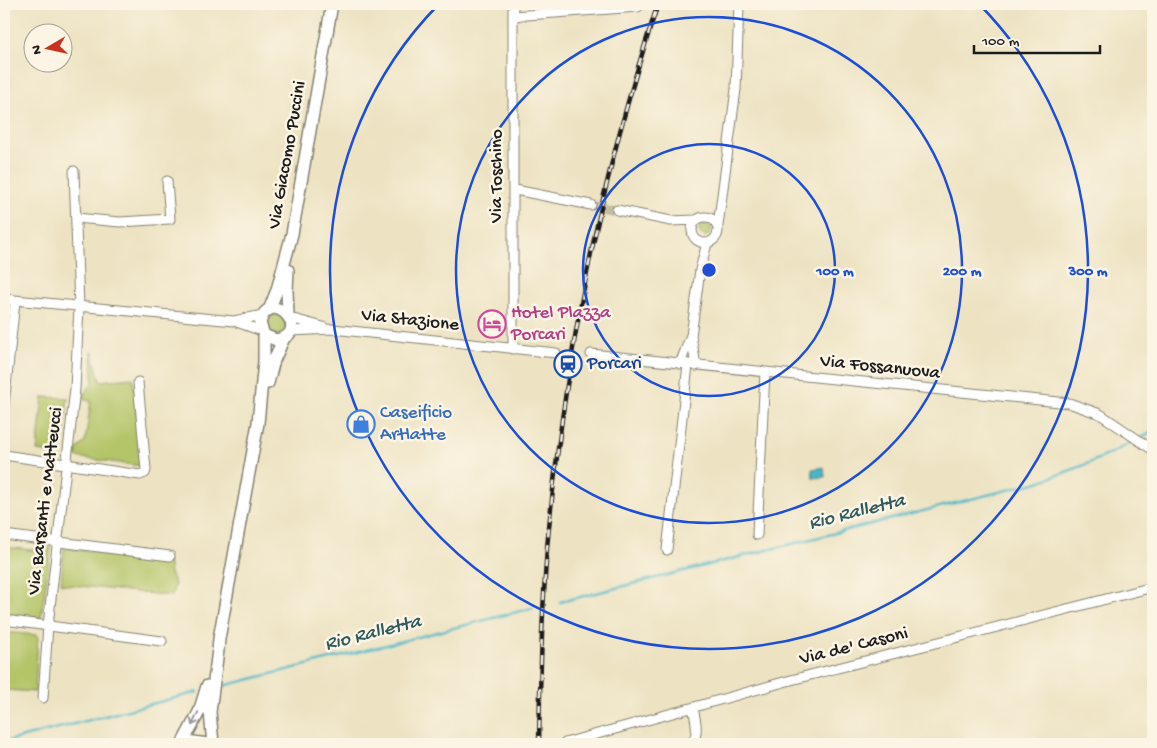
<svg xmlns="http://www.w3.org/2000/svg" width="1157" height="748" font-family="'Gochi Hand',sans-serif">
<rect width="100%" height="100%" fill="#fcf5e5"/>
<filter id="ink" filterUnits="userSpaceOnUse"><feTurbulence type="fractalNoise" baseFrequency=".02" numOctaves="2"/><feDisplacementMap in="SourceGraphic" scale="10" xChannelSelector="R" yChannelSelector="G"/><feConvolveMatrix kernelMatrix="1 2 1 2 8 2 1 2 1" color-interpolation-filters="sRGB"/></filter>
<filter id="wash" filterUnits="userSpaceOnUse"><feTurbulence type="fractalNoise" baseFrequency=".0096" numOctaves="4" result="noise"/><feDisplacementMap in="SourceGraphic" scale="20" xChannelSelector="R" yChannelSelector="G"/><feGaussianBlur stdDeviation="1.12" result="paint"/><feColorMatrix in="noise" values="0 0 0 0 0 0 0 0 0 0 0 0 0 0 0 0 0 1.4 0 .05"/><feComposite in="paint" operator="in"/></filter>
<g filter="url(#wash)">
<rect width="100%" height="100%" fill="#ede3c3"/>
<!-- green -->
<path fill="#b4c467" stroke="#687042" d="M699 230a6 6 0 1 1 12 0a6 6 0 1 1-12 0Z
M266 325a10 10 0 1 1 20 0a10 10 0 1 1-20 0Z
M 92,351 L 100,381 L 133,378 L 141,466 L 76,457 L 77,449 L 85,442 L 91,401 L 84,400 L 84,393 L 93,383 Z
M 43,397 L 68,398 L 61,454 L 37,451 Z
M 4,547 L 42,551 L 43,547 L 51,548 L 41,618 L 4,613 Z
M 64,548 L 168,559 L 170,573 L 175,584 L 172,596 L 61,584 Z
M 4,632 L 38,635 L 35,692 L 4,690 Z"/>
<!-- water -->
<path fill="#4ab6c7" stroke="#336972" d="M 824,467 L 825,477 L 813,478 L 812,469 Z"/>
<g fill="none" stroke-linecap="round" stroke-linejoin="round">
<!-- stream -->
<path stroke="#4ab6c7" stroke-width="2.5" d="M 1140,438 L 1153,431
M 560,602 L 1035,483 C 1069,471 1104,459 1135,440
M 219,687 L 533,608
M 4,742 L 198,692"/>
</g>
</g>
<g filter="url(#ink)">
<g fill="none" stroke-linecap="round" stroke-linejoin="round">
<!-- minor-tunnel -->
<path stroke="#c3bba2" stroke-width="9" stroke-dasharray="9 4.5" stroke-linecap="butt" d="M 591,205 L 617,210"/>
<!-- minor casing -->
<g stroke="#848070" stroke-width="11">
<path id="minor" d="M 513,4 L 513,349
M 513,16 L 638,7
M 515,190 L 591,205
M 617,210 L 671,221 L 695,220
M692 230a13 13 0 1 1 26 0a13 13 0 1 1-26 0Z
M 76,218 L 120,222 L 170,219 L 167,181
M 718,226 L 736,89 L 739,4
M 4,299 L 234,321 L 262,331
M 290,318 L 323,327
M 234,321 L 263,315
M 290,331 L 333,329 L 556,353
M 591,354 L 1069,403 L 1100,414 L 1153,450
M 680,364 L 691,335
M 696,366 L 691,336 L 700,270 L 707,243
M 4,405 L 15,301
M 4,455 L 140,475 L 145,473 L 146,470 L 138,382
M 4,535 L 170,556
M 757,535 L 765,372
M 667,550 L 688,365
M 4,620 L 162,641
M 43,698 L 48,625 L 75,389 L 79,307 L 74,171
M 565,743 L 791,680 L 1153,587
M 692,744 C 699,733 696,721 693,708"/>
</g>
<!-- major casing -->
<g stroke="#848070" stroke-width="14">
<path id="major" d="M 269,310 L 277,290 L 292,234 L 332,4
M 288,314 L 287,291 L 288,270
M 268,383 L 274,360 L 284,338
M 182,744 L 199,712 L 207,686
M 185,744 L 193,742 L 208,744
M 213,744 L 210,712 L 218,650 L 219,639 L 258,423 L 264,361 L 264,335 L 260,323 C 270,284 315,334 276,340 L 264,335"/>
</g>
<!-- minor -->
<use href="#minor" stroke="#fff" stroke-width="9"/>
<!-- major -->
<use href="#major" stroke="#fff" stroke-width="11"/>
<!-- rail casing -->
<g stroke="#1c1c1c" stroke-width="4.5">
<path id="rail" d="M 539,744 C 540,679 542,613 547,548 C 564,364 600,179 658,4"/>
</g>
<!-- rail -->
<use href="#rail" stroke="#fcf5e5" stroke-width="2.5" stroke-dasharray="8" stroke-linecap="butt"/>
</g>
<!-- one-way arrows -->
<defs><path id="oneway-shaft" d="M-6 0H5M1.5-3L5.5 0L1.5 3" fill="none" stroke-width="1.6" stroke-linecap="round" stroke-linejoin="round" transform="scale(1.25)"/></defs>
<use stroke="#999" href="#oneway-shaft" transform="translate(195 719) rotate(115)"/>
</g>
<!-- distance rings -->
<g fill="none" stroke="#1d4ed8" stroke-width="2.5">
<circle cx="709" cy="270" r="126"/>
<circle cx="709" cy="270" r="253"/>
<path d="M979 4A379 379 0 1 1 439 4"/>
</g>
<!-- icons -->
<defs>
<g id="hotel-ring" transform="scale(1.4375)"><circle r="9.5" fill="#fcf5e5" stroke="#d1479c" stroke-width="1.5"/><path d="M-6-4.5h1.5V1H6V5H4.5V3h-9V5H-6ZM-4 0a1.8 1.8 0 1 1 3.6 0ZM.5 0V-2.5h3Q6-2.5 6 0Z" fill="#d1479c"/></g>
<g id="station-ring" transform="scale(1.4375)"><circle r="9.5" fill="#fcf5e5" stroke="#1a4fb4" stroke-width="1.5"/><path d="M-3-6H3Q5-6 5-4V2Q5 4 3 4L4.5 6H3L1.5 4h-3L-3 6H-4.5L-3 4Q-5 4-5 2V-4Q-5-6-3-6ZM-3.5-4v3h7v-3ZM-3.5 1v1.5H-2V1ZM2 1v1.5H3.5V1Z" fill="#1a4fb4"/></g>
<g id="shop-ring" transform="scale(1.4375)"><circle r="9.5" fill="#fcf5e5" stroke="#3f7fe0" stroke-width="1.5"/><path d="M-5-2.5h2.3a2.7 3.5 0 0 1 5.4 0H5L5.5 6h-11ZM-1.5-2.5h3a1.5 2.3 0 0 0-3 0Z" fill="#3f7fe0"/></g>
</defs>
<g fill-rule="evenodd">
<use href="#hotel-ring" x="492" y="324"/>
<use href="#station-ring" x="568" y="364"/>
<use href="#shop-ring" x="361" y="424"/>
</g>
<g text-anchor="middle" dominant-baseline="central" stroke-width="5" stroke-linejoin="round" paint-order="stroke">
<!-- street labels -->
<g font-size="19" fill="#1c1c1c" stroke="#fcf5e5">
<text transform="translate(288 155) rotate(-80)">Via Giacomo Puccini</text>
<text transform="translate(497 176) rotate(-90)">Via Toschino</text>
<text transform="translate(410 321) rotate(6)">Via Stazione</text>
<text transform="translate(880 368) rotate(6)">Via Fossanuova</text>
<text transform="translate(46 501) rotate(-83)">Via Barsanti e Matteucci</text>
<text transform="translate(854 647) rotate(-14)">Via de' Casoni</text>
</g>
<!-- hotel labels -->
<g font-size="19" fill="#b23c85" stroke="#fcf5e5" text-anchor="start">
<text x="511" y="313">Hotel Plazza<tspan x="511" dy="22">Porcari</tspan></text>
</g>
<!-- transit labels -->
<g font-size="19" fill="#164399" stroke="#fcf5e5" text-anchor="start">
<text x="587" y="364">Porcari</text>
</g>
<!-- shop labels -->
<g font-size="19" fill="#366cbe" stroke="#fcf5e5" text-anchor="start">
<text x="380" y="413">Caseificio<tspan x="380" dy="22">Artlatte</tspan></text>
</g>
<!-- water labels -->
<g font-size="20" font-style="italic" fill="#2e5a60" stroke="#fcf5e5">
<text transform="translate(857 513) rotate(-14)">Rio Ralletta</text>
<text transform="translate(373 634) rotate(-14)">Rio Ralletta</text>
</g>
</g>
<circle cx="709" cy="270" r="8" fill="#1d4ed8" stroke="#fcf5e5" stroke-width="2.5"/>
<g font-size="15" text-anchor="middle" font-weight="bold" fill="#1d4ed8" stroke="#fcf5e5" stroke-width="5" stroke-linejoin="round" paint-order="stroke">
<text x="835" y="275">100 m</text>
<text x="962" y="275">200 m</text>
<text x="1088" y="275">300 m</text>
</g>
<!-- margin -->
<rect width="1157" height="748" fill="none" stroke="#fcf5e5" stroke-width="20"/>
<!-- north arrow -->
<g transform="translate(48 48) rotate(261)"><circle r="24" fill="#fcf5e5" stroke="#a29e95"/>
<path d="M0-4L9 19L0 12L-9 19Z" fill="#c8321e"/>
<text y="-8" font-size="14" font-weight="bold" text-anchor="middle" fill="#1c1c1c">N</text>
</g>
<!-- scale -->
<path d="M974 45v8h126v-8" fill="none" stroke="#1c1c1c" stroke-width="2.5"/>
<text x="982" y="45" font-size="15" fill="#1c1c1c" stroke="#fcf5e5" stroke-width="4" paint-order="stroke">100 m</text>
</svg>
